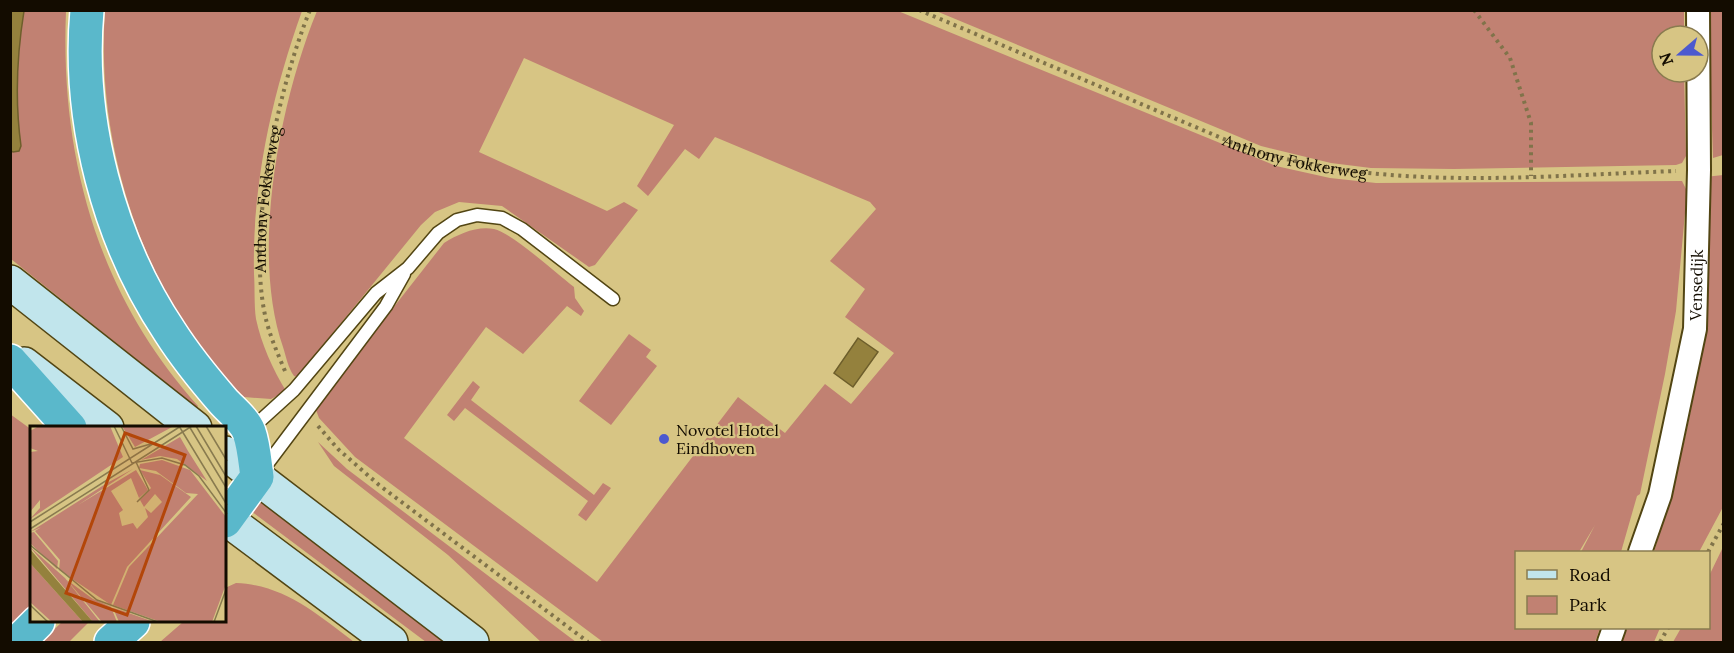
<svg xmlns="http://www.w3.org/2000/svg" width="1734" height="653" font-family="Lora,serif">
<rect width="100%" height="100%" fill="#d7c584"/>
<!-- green -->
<path fill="#c18172" d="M 10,11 L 66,11 C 60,158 98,295 198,406 L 195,410 L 161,379 L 11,259 Z
M 105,11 L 302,11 C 272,95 252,184 254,274 C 255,289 254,305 256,319 C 261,343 273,370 286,391 L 271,399 L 244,397 C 145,301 95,147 105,11 Z
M 317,11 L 898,11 L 1276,166 L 1330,178 L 1376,183 L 1682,181 L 1687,191 L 1676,311 L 1665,374 L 1640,494 L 1637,496 L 1621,552 L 1581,552 L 1595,525 L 1579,552 L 1516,552 L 1516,628 L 1600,628 L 1595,642 L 603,642 L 355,457 L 319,418 L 316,410 L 324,396 L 444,243 C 459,234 476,226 494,229 C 512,233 557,274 574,287 L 575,298 L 584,311 L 581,316 L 567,306 L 523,354 L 486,327 L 404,438 L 597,582 L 738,397 L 785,433 L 825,384 L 851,404 L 894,353 L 845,317 L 865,289 L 830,261 L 876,209 L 870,202 L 715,137 L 699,159 L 685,149 L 648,196 L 637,186 L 674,125 L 524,58 L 479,152 L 607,211 L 624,202 L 638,210 L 595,265 L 589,267 L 502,206 L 459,202 L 435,212 L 421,225 L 297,377 L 294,376 C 288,368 286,356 283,347 C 250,252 280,101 317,11 Z
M 936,11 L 1684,11 L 1684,36 L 1662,36 L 1662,72 L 1684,72 L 1686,156 L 1682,163 L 1676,165 L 1454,169 L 1371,168 L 1331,163 L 1261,146 Z
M 1708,11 L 1724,11 L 1723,155 L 1713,158 Z
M 1723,175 L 1723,507 L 1699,552 L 1654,552 C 1677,477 1698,398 1703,319 C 1706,272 1704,224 1705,177 Z
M 629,334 L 651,350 L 646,357 L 657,366 L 611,425 L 579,401 Z
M 473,381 L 480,387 L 471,400 L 594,495 L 603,483 L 611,488 L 586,521 L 578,515 L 588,501 L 465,408 L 454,421 L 447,415 Z
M 10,414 L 32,430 L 31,606 L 11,628 Z
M 318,442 L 347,469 L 576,642 L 541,642 L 448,555 L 334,466 Z
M 256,498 L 446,642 L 426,642 L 247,508 Z
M 1723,547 L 1723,642 L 1673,642 L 1681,628 L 1708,628 L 1709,576 Z
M 236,583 C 284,585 317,614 354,642 L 160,642 L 183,622 L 225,622 L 225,588 Z
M 62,622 L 89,622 L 69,642 L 41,642 Z
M 1627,628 L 1660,628 L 1654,642 L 1622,642 Z"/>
<!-- water -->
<path fill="#94813d" stroke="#6d5e2b" stroke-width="1.5" d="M 10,11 L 24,11 C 17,54 15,102 21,146 L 19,151 L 13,152 L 10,150 Z
M 858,338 L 878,352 L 853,387 L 834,373 Z"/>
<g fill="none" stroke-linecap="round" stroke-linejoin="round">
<!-- service casing -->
<g stroke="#524513" stroke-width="15">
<path id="service" d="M 251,429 L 294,390 L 376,293 L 408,268 L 438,233 L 457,220 L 477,215 L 502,218 L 522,229 L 613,299
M 262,471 L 386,306 L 404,274"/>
</g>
<!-- minor casing -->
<g stroke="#524513" stroke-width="26">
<g id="minor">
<path id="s3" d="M 1640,552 L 1660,495 L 1695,329 L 1699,170 L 1698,10"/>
<path d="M 1609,642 L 1614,628"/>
</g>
</g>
<!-- secondary casing -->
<g stroke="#524513" stroke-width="36">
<path id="secondary" d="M 10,282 L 195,428
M 24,364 L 107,428
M 225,453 L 472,642
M 225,518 L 391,642"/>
</g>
<!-- trunk casing -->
<g stroke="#fff" stroke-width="36">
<path id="trunk" d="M 87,10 C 77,120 109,241 170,332 C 186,357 204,379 223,401 C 231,410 245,421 249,432 C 254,446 255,463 257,477 L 225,521
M 10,361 L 70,428
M 18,642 L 38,622
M 111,642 L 133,622"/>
</g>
<!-- path -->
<g stroke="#80734a" stroke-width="4" stroke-dasharray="3 4.5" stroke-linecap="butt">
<path id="s1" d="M 919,10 L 1238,145 C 1377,193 1532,176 1676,171"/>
<path d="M 1474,10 L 1510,58 L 1531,123 L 1531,176"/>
<path id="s2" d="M 285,371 C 277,352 269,334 265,315 C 247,231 278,89 310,10"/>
<path d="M 318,426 L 338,449 L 379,485 L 588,642"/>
<path d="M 1708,552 L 1724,523"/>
<path d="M 1660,642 L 1668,628"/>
</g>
<!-- service -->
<use href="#service" stroke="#fff" stroke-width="12"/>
<!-- minor -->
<use href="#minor" stroke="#fff" stroke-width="22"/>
<!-- secondary -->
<use href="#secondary" stroke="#c1e5ec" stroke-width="33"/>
<!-- trunk -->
<use href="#trunk" stroke="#5ab8cb" stroke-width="33"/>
</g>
<!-- markers -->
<circle fill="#4c59cf" stroke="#d7c584" stroke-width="2" cx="664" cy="439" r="6"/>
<g text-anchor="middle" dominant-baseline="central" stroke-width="4.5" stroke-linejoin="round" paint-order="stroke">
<!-- street labels -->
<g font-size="16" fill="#130c00" stroke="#d7c584">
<text stroke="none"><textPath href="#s1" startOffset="405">Anthony Fokkerweg</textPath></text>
<text stroke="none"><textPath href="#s2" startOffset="176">Anthony Fokkerweg</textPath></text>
<text stroke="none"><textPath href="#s3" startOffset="274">Vensedijk</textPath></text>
</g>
<!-- poi labels -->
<g font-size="16" fill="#130c00" stroke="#d7c584" text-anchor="start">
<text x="676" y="430">Novotel Hotel<tspan x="676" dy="18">Eindhoven</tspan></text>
</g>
</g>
<!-- overview -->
<g transform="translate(30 426)">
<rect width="196" height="196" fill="#d7c584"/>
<path d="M 9,0 L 80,0 L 93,31 L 0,93 L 10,82 L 10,74 L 0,86 L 0,26 L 8,25 L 0,22 L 0,5 ZM 92,0 L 144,0 L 105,21 ZM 150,11 L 158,25 L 177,55 L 147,33 L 130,30 L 111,34 ZM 132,34 L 160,44 L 196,91 L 196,158 L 182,196 L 131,196 L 83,179 L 99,141 L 168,68 L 156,67 L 126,45 L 109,42 L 110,38 ZM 103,43 L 19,98 L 0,106 L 77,57 ZM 106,44 L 118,64 L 109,72 L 101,52 L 81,65 L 93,84 L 89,87 L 92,100 L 103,97 L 107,103 L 118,91 L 115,82 L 121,87 L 132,76 L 125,68 L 114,81 L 110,74 L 121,62 L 110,44 L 130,49 L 161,71 L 97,141 L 81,179 L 29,144 L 30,134 L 5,105 ZM 4,106 L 28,135 L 27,143 L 0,117 L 0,107 ZM 0,121 L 35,152 L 70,196 L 63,196 ZM 0,137 L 53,196 L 22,196 L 0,176 ZM 37,154 L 63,173 L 81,181 L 87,196 L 72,196 ZM 83,182 L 93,185 L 124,196 L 89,196 Z" fill="#c18172"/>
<path d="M 0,123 L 12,137 L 63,196 L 53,196 L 0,137 Z" fill="#94813d"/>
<path fill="none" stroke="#897b4f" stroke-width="1.5" d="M 84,0 L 102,37 L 132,32 L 155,39 L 169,50 L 197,88M 91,0 L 103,23 L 124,17M 149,0 L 197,79M 159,0 L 197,63M 166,0 L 197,52M 176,0 L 197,35M 106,36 L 119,64 L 107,76M 0,96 L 151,0M 0,103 L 162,0M 0,119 L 67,174 L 128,196M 0,179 L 18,196M 184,196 L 197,161"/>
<path fill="#b34609" fill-opacity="0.15" stroke="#b34609" stroke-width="3" d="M 95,7 L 155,29 L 97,189 L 36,167 Z"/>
<rect width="196" height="196" fill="none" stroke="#130c00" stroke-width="3"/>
</g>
<!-- border -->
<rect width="1734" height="653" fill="none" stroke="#130c00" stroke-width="24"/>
<!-- legend -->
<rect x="1515" y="551" width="195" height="78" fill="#d7c584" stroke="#897b4f" stroke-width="1.5"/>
<rect x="1527" y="570" width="30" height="9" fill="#c1e5ec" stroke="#897b4f" stroke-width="1.5"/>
<text x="1569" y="581" font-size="18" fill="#130c00">Road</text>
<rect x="1527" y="596" width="30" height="18" fill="#c18172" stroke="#897b4f" stroke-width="1.5"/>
<text x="1569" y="611" font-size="18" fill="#130c00">Park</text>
<!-- north arrow -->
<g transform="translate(1680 54) rotate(250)"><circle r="28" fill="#d7c584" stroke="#897b4f" stroke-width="1.5"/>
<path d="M0-4.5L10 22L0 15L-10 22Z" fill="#4c59cf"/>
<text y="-9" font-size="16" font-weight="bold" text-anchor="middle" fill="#130c00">N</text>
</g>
</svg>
